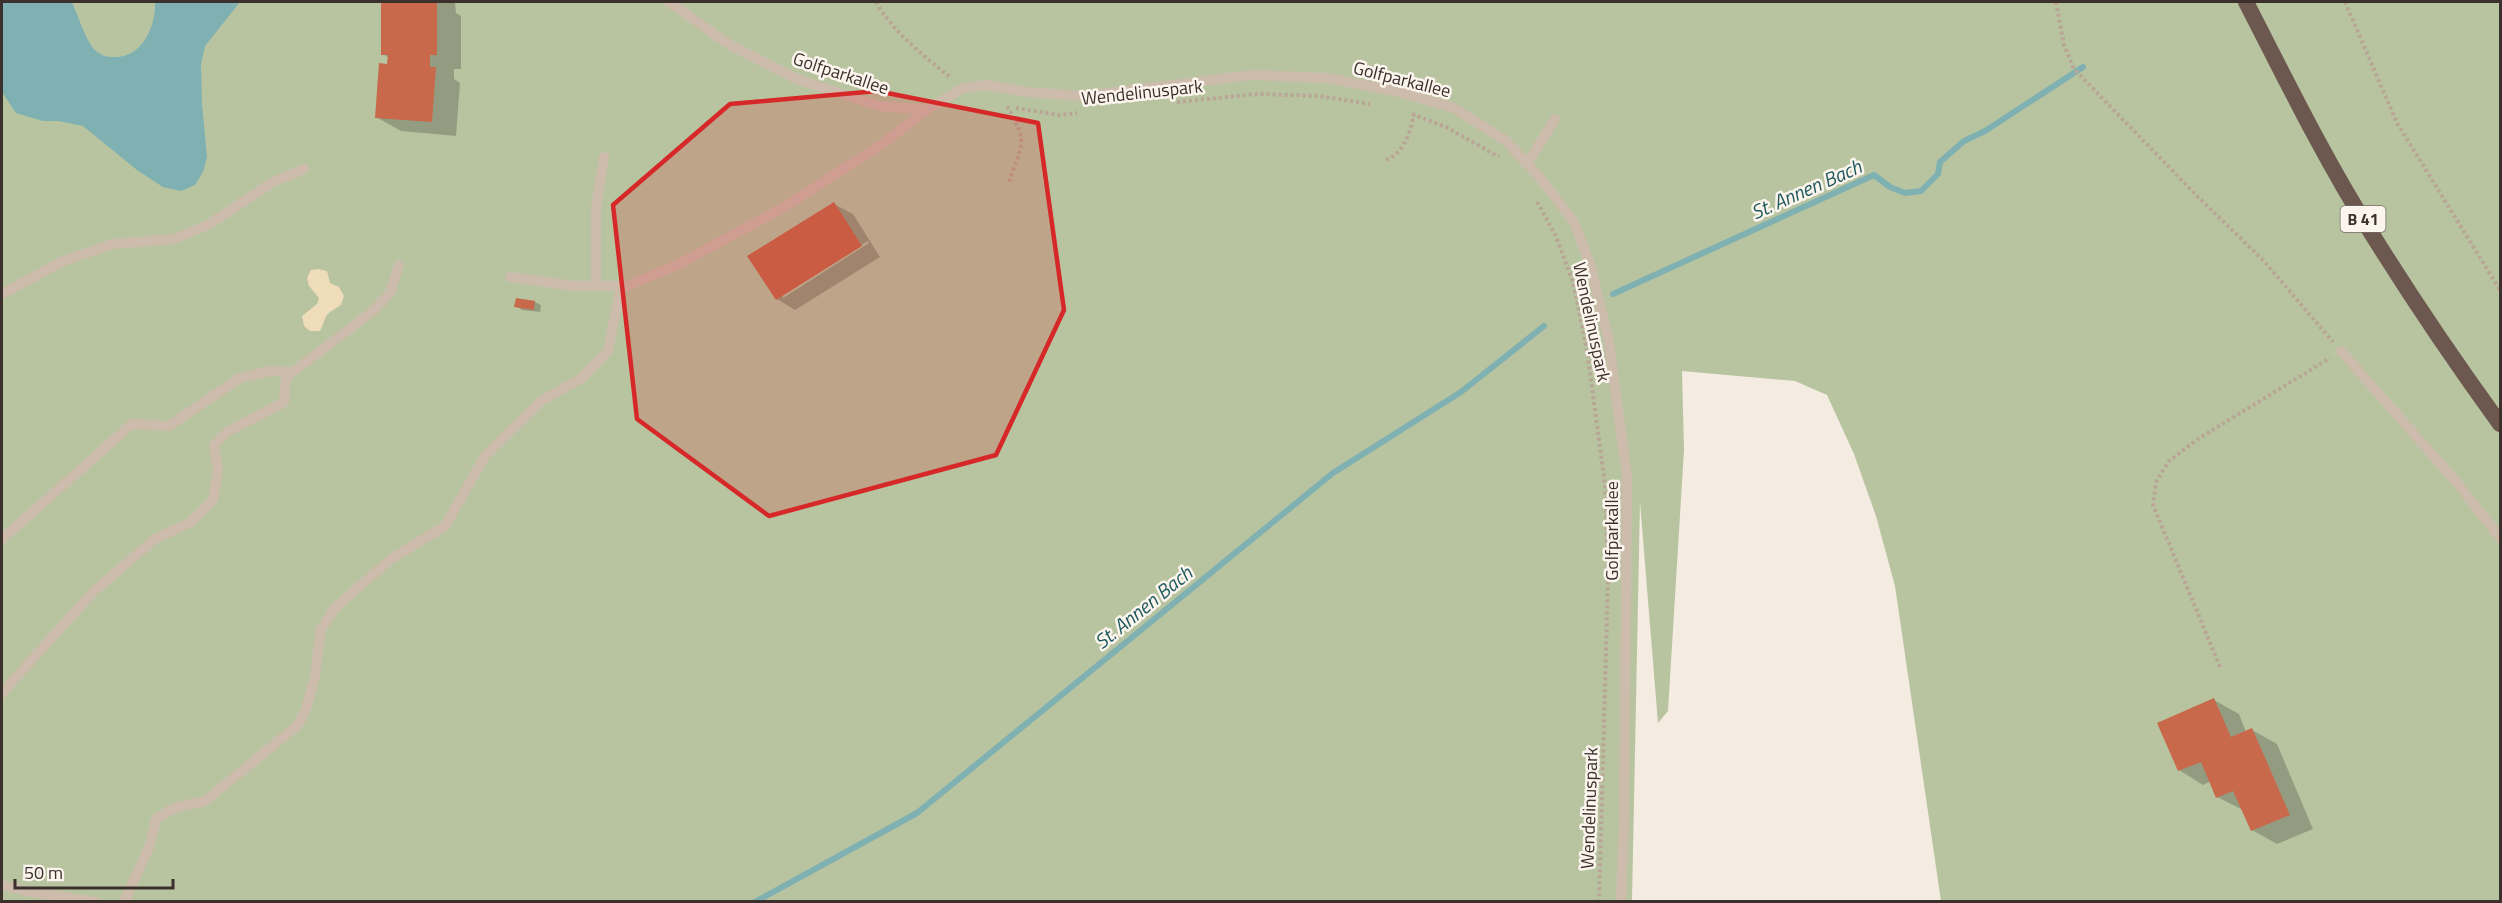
<svg xmlns="http://www.w3.org/2000/svg" width="2502" height="903" font-family="'Titillium Web',sans-serif">
<rect width="100%" height="100%" fill="#f4ebe1"/>
<!-- green -->
<path fill="#b8c4a0" d="M 2,2 L 2500,2 L 2500,901 L 1941,901 L 1895,586 L 1876,516 L 1854,454 L 1827,395 L 1795,381 L 1682,371 L 1684,450 L 1668,711 L 1658,723 L 1640,502 L 1632,901 L 2,902 Z"/>
<!-- sand -->
<path fill="#efdcb8" d="M 318,269 L 327,271 L 330,283 L 339,287 L 344,296 L 341,305 C 322,317 329,312 320,331 L 310,331 L 304,326 L 302,316 L 317,304 L 319,298 L 309,286 L 307,278 L 311,270 Z"/>
<!-- water -->
<path fill="#7fb0b2" d="M 2,2 L 72,2 C 77,13 87,44 96,51 C 102,56 107,57 114,57 C 142,58 156,27 155,2 L 240,2 L 205,46 L 201,64 L 202,104 L 207,157 L 203,172 L 195,185 L 181,191 L 163,187 L 137,170 L 83,126 L 59,121 L 43,121 L 16,113 L 2,92 Z"/>
<!-- shadow -->
<path fill="#0003" fill-rule="evenodd" d="M 383,2 L 455,2 L 456,13 L 461,16 L 461,69 L 454,69 L 454,79 L 460,83 L 456,136 L 401,131 L 376,117 L 389,65 L 389,58 L 383,54 Z
M 834,204 L 853,214 L 880,257 L 795,310 L 777,299 ZM 868,241 L 869,243 L 783,298 L 783,294 Z
M 535,302 L 541,305 L 540,312 L 522,310 L 516,306 Z
M 2214,700 L 2239,714 L 2246,732 L 2252,730 L 2277,744 L 2313,829 L 2277,844 L 2252,830 L 2243,810 L 2217,797 L 2211,781 L 2203,785 L 2179,770 Z"/>
<g fill="none" stroke-linecap="round" stroke-linejoin="round">
<!-- stream -->
<path stroke="#7fb0b2" stroke-width="6" d="M 1613,294 L 1874,175 L 1890,187 L 1905,193 L 1921,191 L 1938,174 L 1940,162 L 1964,141 L 1985,131 L 2083,67
M 755,902 L 917,813 L 1333,473 L 1461,392 L 1544,326"/>
</g>
<!-- building -->
<path fill="#c8694b" d="M 381,2 L 437,2 L 437,55 L 430,55 L 430,67 L 436,67 L 432,122 L 375,118 L 379,63 L 387,64 L 388,55 L 381,55 Z
M 834,202 L 862,246 L 776,300 L 747,256 Z
M 516,298 L 535,301 L 534,310 L 514,307 Z
M 2214,698 L 2231,737 L 2252,728 L 2290,815 L 2251,831 L 2233,791 L 2216,798 L 2201,762 L 2178,771 L 2157,723 Z"/>
<g fill="none" stroke-linecap="round" stroke-linejoin="round">
<!-- path -->
<path stroke="#b9a596" stroke-width="4" stroke-dasharray="3 3" stroke-linecap="butt" d="M 876,2 C 893,32 924,56 951,78
M 2056,2 L 2064,45 L 2074,69 L 2197,196 L 2263,260 L 2333,342
M 2345,2 L 2397,123 L 2500,290
M 1177,102 L 1257,94 L 1319,96 L 1370,104
M 1007,106 C 1031,146 1020,145 1008,185
M 1016,108 L 1059,115 L 1077,113
M 1412,114 L 1446,127 L 1499,157
M 1386,160 C 1404,153 1411,131 1414,114
M 1537,202 L 1555,234 L 1573,282 L 1587,350 L 1605,485 L 1608,579 L 1599,902
M 2220,667 L 2153,505 L 2156,482 L 2169,461 L 2198,439 L 2330,358"/>
<!-- service -->
<path stroke="#cdbbac" stroke-width="10" d="M 669,2 L 730,45 L 799,80 L 879,106 L 926,110 L 963,88 L 988,85 L 1026,92 L 1083,96 L 1252,75 L 1327,78 L 1400,92 L 1454,108 L 1506,141 L 1541,179 L 1574,222 L 1591,267 L 1609,342 L 1627,477 L 1624,820 L 1621,902
M 1527,164 L 1555,119
M 510,277 L 574,286 L 627,286 L 677,265 L 781,209 L 884,143 L 926,110
M 596,286 L 596,208 L 604,157
M 2,294 L 63,261 L 113,244 L 174,239 L 208,225 L 273,182 L 304,169
M 2341,351 L 2458,484 L 2500,538
M 2,539 L 132,424 L 169,426 L 240,378 L 270,371 L 291,372
M 2,693 L 93,592 L 155,539 L 191,522 L 213,500 L 218,469 L 214,445 L 227,432 L 284,402 L 286,377 L 373,311 L 390,293 L 399,265
M 2,885 L 26,891 L 96,902
M 124,902 L 150,845 L 156,819 L 174,808 L 205,801 L 298,725 L 306,709 L 315,676 L 321,629 L 337,606 L 391,559 L 445,526 L 485,456 L 541,401 L 582,378 L 608,351 L 621,286"/>
<!-- trunk -->
<path stroke="#6c584f" stroke-width="16" d="M 2246,2 C 2285,78 2324,158 2370,231 C 2411,297 2455,362 2500,424"/>
</g>
<!-- marked area -->
<path fill="#d62828" fill-opacity="0.2" stroke="#d62828" stroke-width="4.5" stroke-linejoin="round" d="M 877,91 L 1038,123 L 1064,310 L 996,455 L 769,516 L 637,419 L 613,205 L 730,104 Z"/>
<g text-anchor="middle" dominant-baseline="central" stroke-width="5" stroke-linejoin="round" paint-order="stroke">
<!-- shield labels -->
<rect fill="#fbf5ee" stroke="#756b66" stroke-width="1.5" x="2340.5" y="206" width="45" height="26" rx="4.5"/>
<g font-size="16" font-weight="bold" fill="#3b302b">
<text x="2363" y="219">B 41</text>
</g>
<!-- street labels -->
<g font-size="18" fill="#3b302b" stroke="#fbf5ee">
<text transform="translate(841 73) rotate(18)">Golfparkallee</text>
<text transform="translate(1402 79) rotate(14)">Golfparkallee</text>
<text transform="translate(1142 92) rotate(-6)">Wendelinuspark</text>
<text transform="translate(1592 322) rotate(78)">Wendelinuspark</text>
<text transform="translate(1611 531) rotate(-90)">Golfparkallee</text>
<text transform="translate(1589 808) rotate(-88)">Wendelinuspark</text>
</g>
<!-- water labels -->
<g font-size="20" font-style="italic" fill="#1f5a5e" stroke="#fbf5ee">
<text transform="translate(1806 189) rotate(-24)">St. Annen Bach</text>
<text transform="translate(1143 607) rotate(-39)">St. Annen Bach</text>
</g>
</g>
<!-- border -->
<rect width="2502" height="903" fill="none" stroke="#3b302b" stroke-width="6"/>
<!-- scale -->
<path d="M15 879v9h158v-9" fill="none" stroke="#3b302b" stroke-width="3"/>
<text x="24" y="879" font-size="18" fill="#3b302b" stroke="#fbf5ee" stroke-width="4.5" paint-order="stroke">50 m</text>
</svg>
